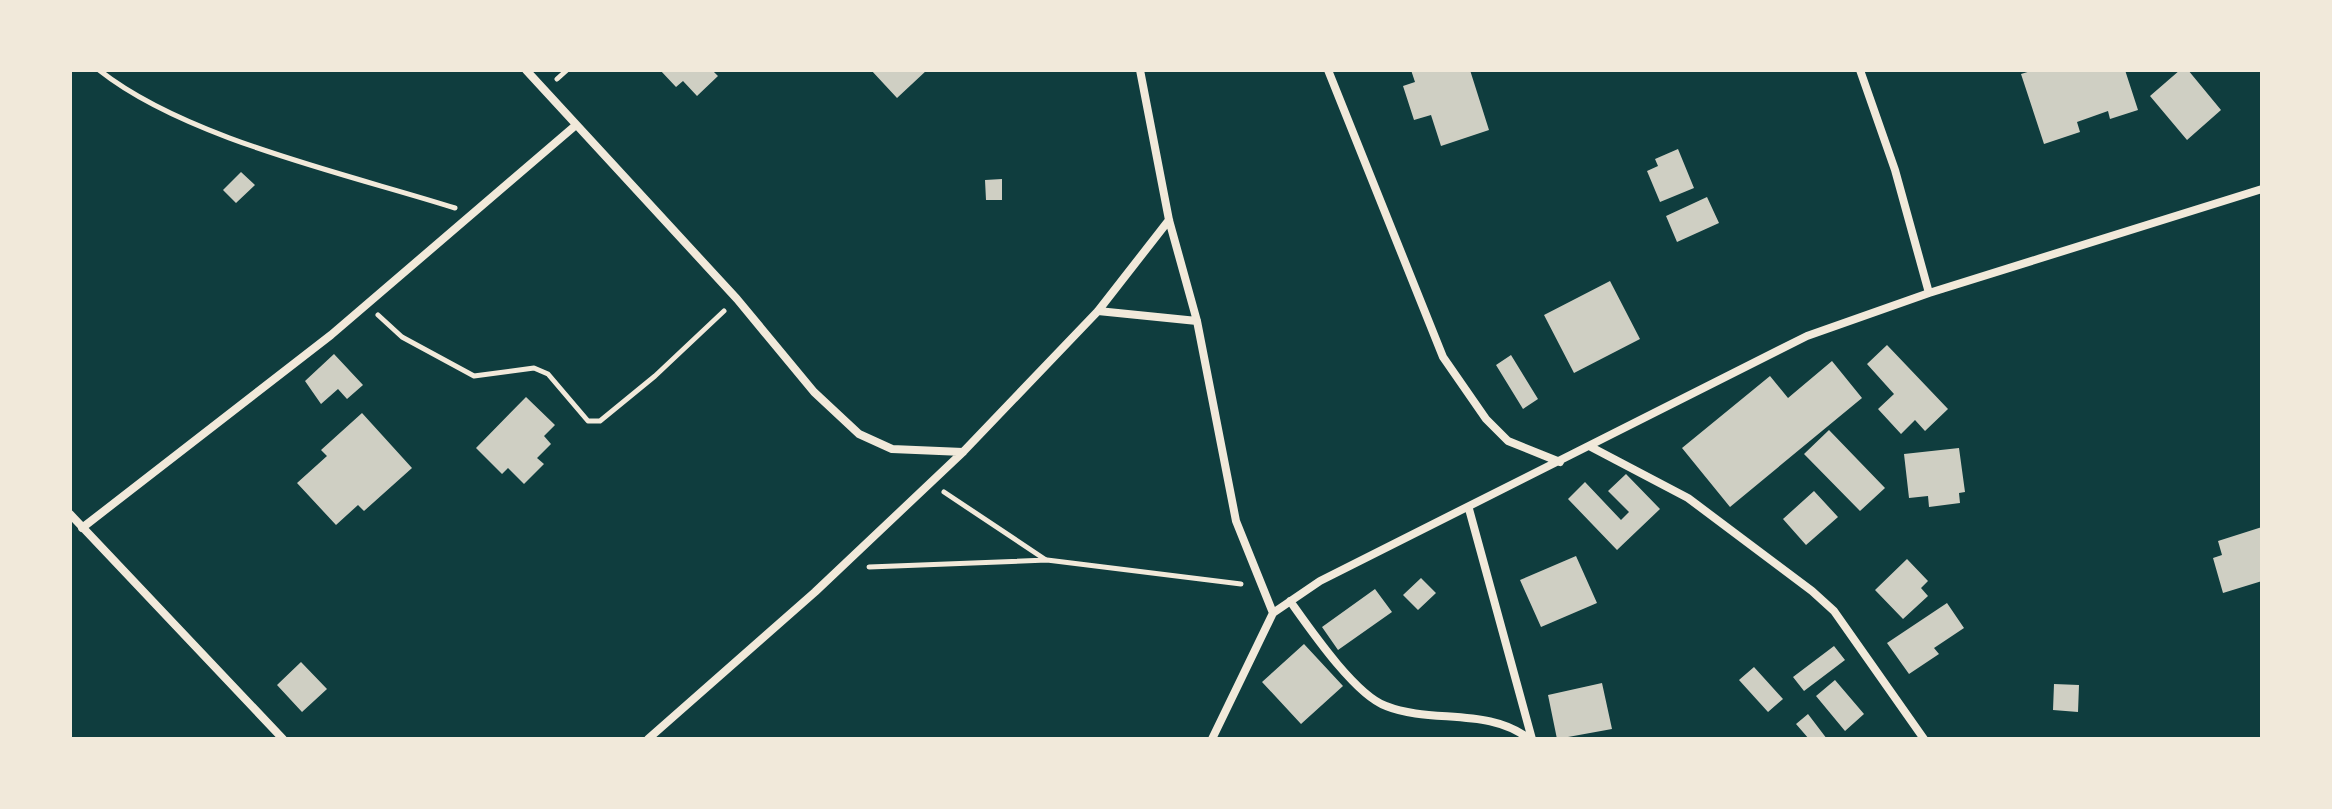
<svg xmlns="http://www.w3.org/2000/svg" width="2332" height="809" font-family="'Exo 2',sans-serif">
<rect width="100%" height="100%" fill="#0f3d3e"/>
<!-- building -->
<path fill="#cfcfc3" d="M 660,70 L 712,70 L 718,76 L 697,96 L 683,81 L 676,87 Z
M 871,70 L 927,70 L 897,98 Z
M 1411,70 L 1470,70 L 1489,130 L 1441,146 L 1431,115 L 1414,120 L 1403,86 L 1415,82 Z
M 2034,70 L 2125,70 L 2138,110 L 2110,119 L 2108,111 L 2077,122 L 2080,132 L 2044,144 L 2021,74 Z
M 2180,70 L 2188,70 L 2221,110 L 2187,140 L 2150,96 Z
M 1678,149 L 1694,188 L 1660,202 L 1647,171 L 1658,166 L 1655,159 Z
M 241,172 L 255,185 L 236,203 L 223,190 Z
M 1002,179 L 1002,200 L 986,200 L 985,180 Z
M 1707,197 L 1719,223 L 1677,242 L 1666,216 Z
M 1610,281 L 1640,339 L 1574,373 L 1544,315 Z
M 1887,345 L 1948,409 L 1925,431 L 1915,420 L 1901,434 L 1878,409 L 1894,394 L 1867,364 Z
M 334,354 L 363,385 L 347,399 L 338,389 L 321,404 L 305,381 Z
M 1511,355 L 1538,399 L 1523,409 L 1496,365 Z
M 1832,361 L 1862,398 L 1730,507 L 1682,448 L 1770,376 L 1788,398 Z
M 526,397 L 555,425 L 544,436 L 551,444 L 537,458 L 544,464 L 524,484 L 508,468 L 502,474 L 476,448 Z
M 362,413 L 412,468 L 364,511 L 358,505 L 336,525 L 297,483 L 327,456 L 321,450 Z
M 1829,430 L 1885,488 L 1860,511 L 1804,454 Z
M 1959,448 L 1965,492 L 1959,493 L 1960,503 L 1929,507 L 1928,496 L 1909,498 L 1904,454 Z
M 1626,474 L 1660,509 L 1617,550 L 1568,499 L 1585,482 L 1621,520 L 1629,512 L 1608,491 Z
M 1814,491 L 1838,517 L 1806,545 L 1783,519 Z
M 2262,527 L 2262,581 L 2223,593 L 2213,558 L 2222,555 L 2218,541 Z
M 1576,556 L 1597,603 L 1541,627 L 1520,580 Z
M 1907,559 L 1928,581 L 1921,588 L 1928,596 L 1903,619 L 1875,590 Z
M 1421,578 L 1436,593 L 1418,610 L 1403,595 Z
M 1375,589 L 1392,612 L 1338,650 L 1322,627 Z
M 1947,603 L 1964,628 L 1934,648 L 1939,654 L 1909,674 L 1887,643 Z
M 1304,644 L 1343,686 L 1301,724 L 1262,682 Z
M 1834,646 L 1845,660 L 1804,691 L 1793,677 Z
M 301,662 L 327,689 L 302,712 L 277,685 Z
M 1754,667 L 1783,699 L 1768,712 L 1739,680 Z
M 1835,680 L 1864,714 L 1845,731 L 1816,696 Z
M 1602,683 L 1612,729 L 1557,739 L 1548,695 Z
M 2054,684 L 2079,685 L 2078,712 L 2053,710 Z
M 1808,714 L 1827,739 L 1809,739 L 1796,724 Z"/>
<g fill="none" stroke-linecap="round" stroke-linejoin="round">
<!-- path -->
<path stroke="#f1e9da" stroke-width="5" d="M 99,70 C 186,139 348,174 455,208
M 557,79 L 567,70
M 378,315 L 402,337 L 474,376 L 534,368 L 548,374 L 588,421 L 600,421 L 655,376 L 724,311
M 944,492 L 1046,560
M 869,567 L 1047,560 L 1241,584"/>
<!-- minor -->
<path stroke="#f1e9da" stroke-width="8" d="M 526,70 L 737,299 L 814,392 L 859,434 L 892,449 L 963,452
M 1140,70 L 1169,220 L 1197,321 L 1236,521 L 1273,613
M 1328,70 L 1443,357 L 1486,419 L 1508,441 L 1560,462
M 1860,70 L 1895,170 L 1929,293
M 1098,311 L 1197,321
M 1591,447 L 1688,498 L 1812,591 L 1834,611 L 1924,739
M 1469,509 L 1532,739
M 70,514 L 283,739
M 82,528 L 331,335 L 576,125
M 1290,601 C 1310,629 1355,695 1386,706 C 1431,724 1489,707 1529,739
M 648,739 L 815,592 L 963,452 L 1098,311 L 1169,220
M 1212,739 L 1273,613 L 1320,581 L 1807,336 L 1929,293 L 2262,189"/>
</g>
<!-- border -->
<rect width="2332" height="809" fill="none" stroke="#f1e9da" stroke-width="144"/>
</svg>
